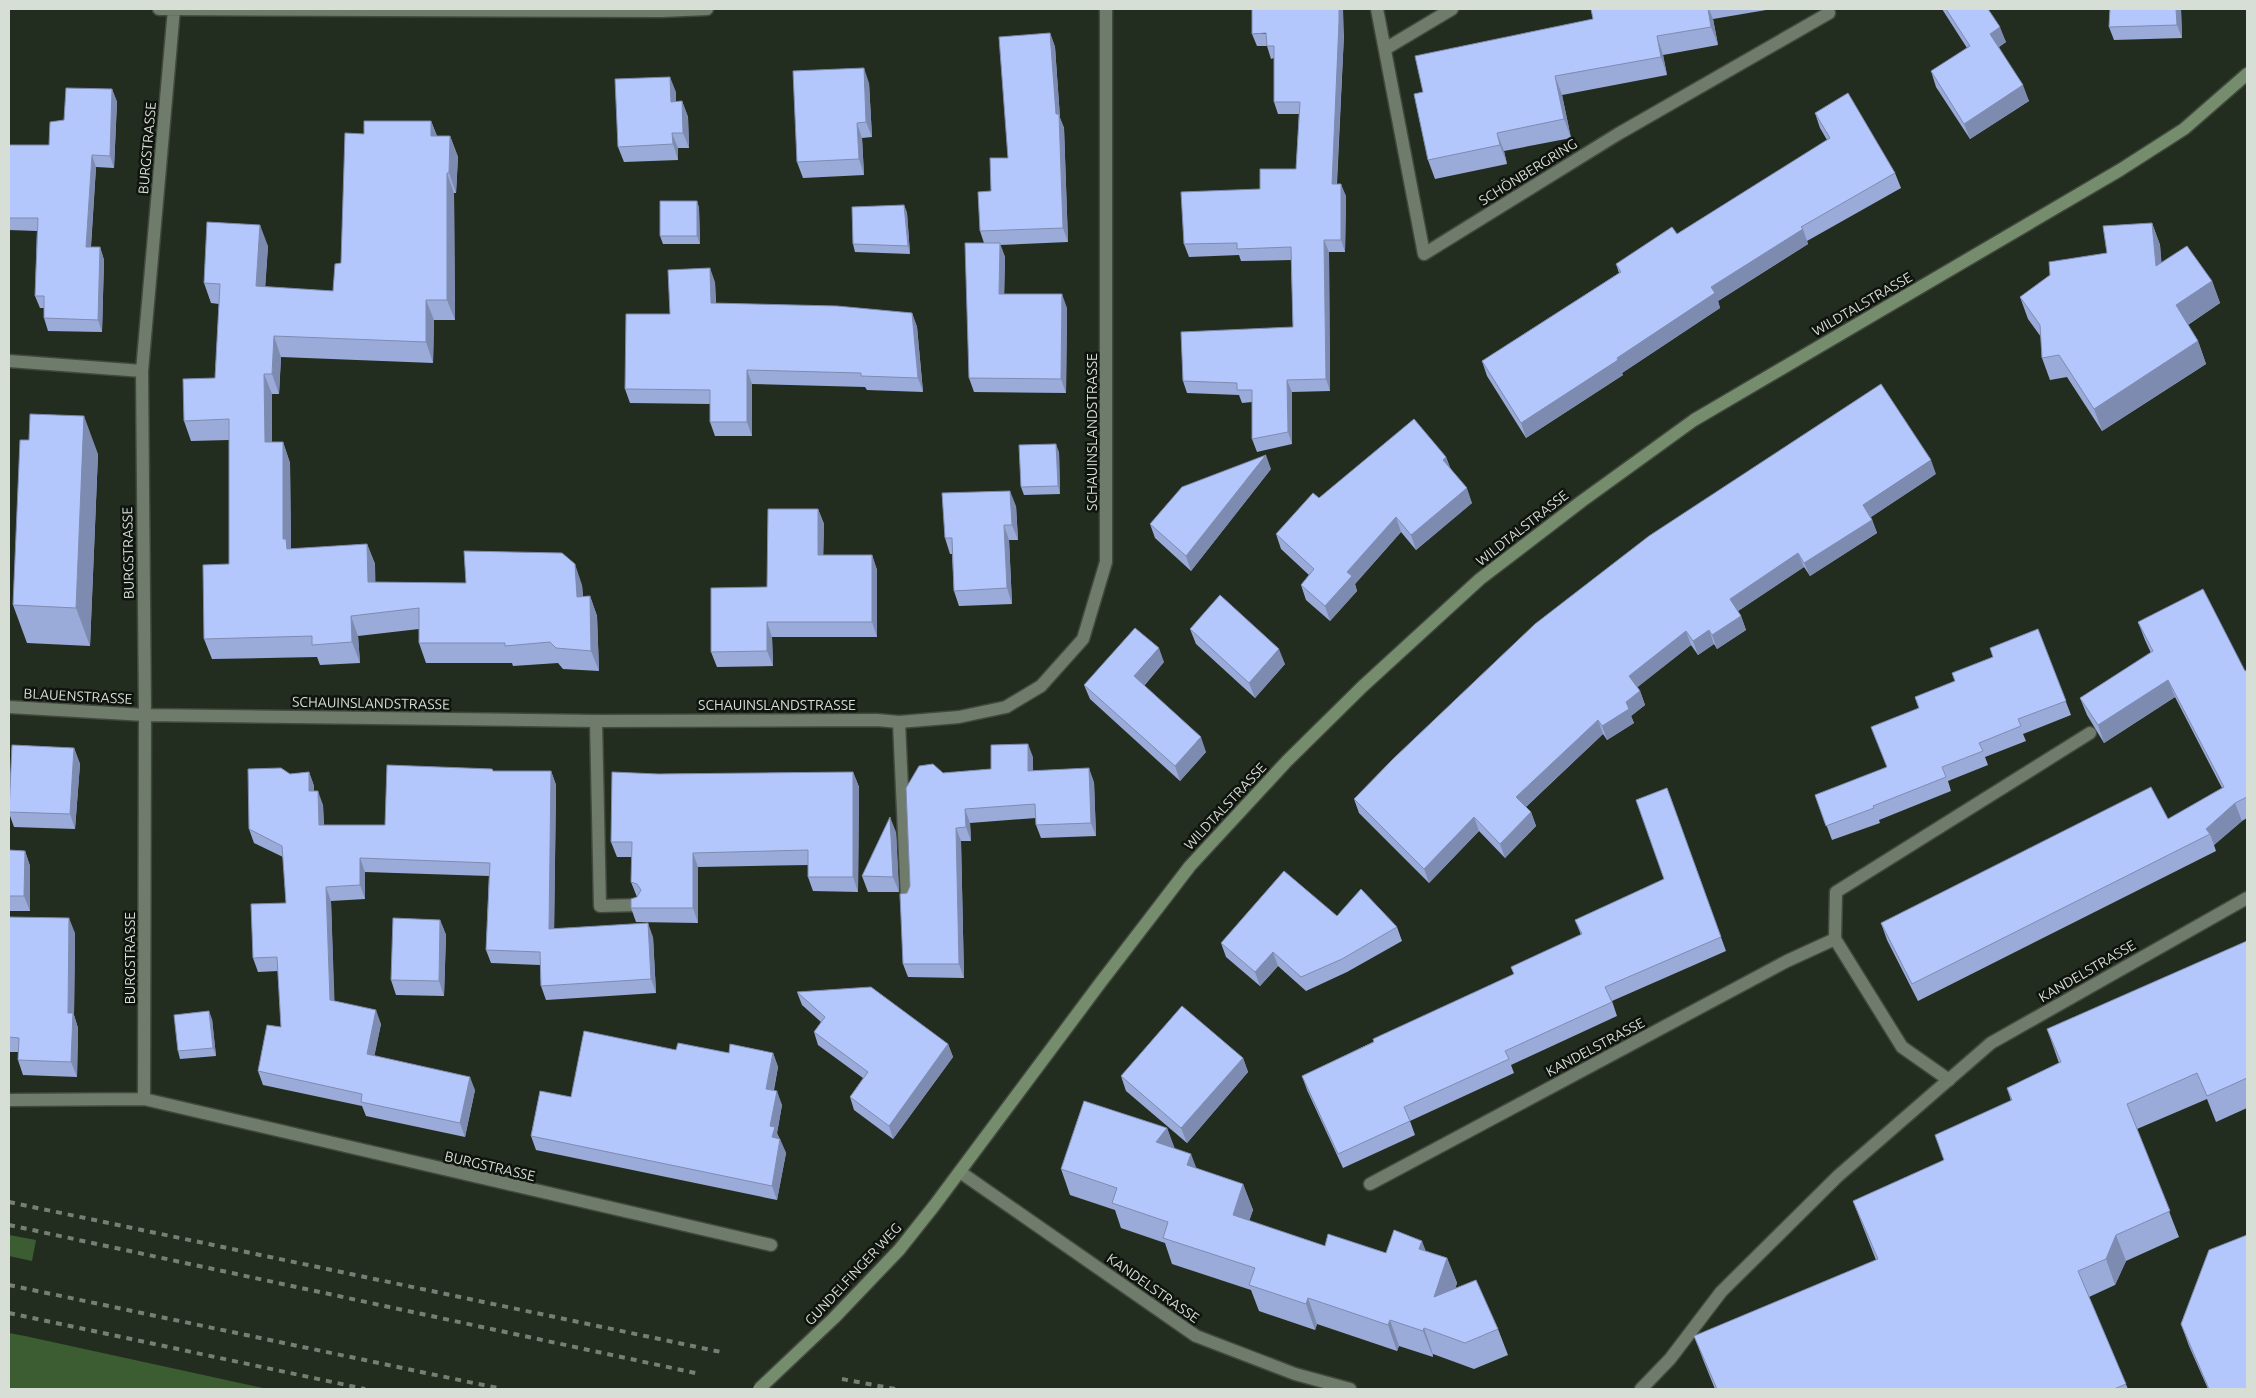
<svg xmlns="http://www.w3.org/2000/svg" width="2256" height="1398" font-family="Ubuntu,sans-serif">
<rect width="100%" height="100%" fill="#232d1f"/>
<!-- green -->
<path fill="#3c5d31" d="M 9,1235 L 36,1240 L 32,1261 L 9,1256 Z
M 9,1333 L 25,1336 L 268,1389 L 9,1389 Z"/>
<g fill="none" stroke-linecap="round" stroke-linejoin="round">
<!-- lane casing -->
<g stroke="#41493e" stroke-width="15">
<path id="lane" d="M 1377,9 L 1424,254 L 1618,134 L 1829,13
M 1385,49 L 1452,9
M 596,721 L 600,906 L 638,905
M 899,722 L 907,900
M 1949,1080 L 1902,1047 L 1835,939 L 1836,892 L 2090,733
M 1370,1184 L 1787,961 L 1835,939"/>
</g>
<!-- street casing -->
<g stroke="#41493e" stroke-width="15">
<path id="street" d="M 159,9 L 662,11 L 707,9
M 9,361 L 142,371
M 9,707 L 145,715 L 596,721 L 877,720 L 899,722 L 959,717 L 1006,707 L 1041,686 L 1083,639 L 1106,562 L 1106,9
M 144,1099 L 145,715 L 142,371 L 174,9
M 9,1100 L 144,1099 L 771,1245
M 960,1172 L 1196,1336 L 1295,1374 L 1350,1389
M 1641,1389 L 1670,1359 L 1721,1292 L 1838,1176 L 1991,1043 L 2247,898"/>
</g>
<!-- secondary casing -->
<g stroke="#41493e" stroke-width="15">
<path id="secondary" d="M 899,1250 L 934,1206 L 1101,982 L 1190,866 L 1287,761 L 1362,687 L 1480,579 L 1582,501 L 1694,420 L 2120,170 L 2184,129 L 2247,74"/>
</g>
<!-- lane -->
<use href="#lane" stroke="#6f7b6b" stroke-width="12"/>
<!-- street -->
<use href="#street" stroke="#6f7b6b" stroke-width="12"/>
<!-- secondary -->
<use href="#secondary" stroke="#758d6d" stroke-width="12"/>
<!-- rail -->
<path stroke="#767f73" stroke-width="4" stroke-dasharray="6 6" stroke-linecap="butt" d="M 9,1202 L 721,1352
M 9,1225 L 700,1374
M 9,1285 L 502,1389
M 9,1313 L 365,1389
M 842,1379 L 895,1389"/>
<!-- secondary-bridge casing -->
<g stroke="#41493e" stroke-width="15" stroke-linecap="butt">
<path id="secondary-bridge" d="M 759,1389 L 834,1318 L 899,1250"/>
</g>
<!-- secondary-bridge -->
<use href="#secondary-bridge" stroke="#758d6d" stroke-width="12"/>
</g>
<!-- wall -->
<path fill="#9babd9" d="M 1591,9 L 1772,9 L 1713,19 L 1718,45 L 1663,55 L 1667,75 L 1562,95 L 1571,138 L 1504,151 L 1507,164 L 1435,179 L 1428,160 L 1423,92 L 1593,19 Z
M 1942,9 L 1988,9 L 2006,42 L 1999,47 L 2029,101 L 1970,139 L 1936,87 L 1931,71 L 1967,48 Z
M 2110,9 L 2181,9 L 2182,38 L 2114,40 L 2109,27 Z
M 1050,33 L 1055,47 L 1060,118 L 1064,128 L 1068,242 L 1000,245 L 1005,257 L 1004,294 L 1067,308 L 1066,393 L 974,392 L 969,378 L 984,243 L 980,231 L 991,191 L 1008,158 Z
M 1252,34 L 1344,34 L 1337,184 L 1346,196 L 1345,252 L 1329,252 L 1330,391 L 1292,392 L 1292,444 L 1257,452 L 1252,439 L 1252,402 L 1242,403 L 1239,395 L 1187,393 L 1183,381 L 1293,327 L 1291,260 L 1241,261 L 1239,255 L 1189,257 L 1184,244 L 1260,189 L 1296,169 L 1299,114 L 1278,114 L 1274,102 L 1274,58 L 1271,59 L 1267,46 L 1257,46 Z
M 869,83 L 872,137 L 862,138 L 864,175 L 803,178 L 797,162 Z
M 112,89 L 117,102 L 114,168 L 96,167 L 91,247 L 100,247 L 104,260 L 102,332 L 48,331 L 44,318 L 44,308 L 40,308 L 35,296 L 37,231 L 9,230 L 9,145 L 49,145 L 64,120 Z
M 676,92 L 676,102 L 682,101 L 688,117 L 689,148 L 678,148 L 678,160 L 624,162 L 618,147 Z
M 1815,113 L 1895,173 L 1901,188 L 1807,241 L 1808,244 L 1718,301 L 1720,308 L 1622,373 L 1623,375 L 1526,438 L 1487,376 L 1482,361 L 1619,273 L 1616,264 L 1677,234 L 1827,140 L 1820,128 Z
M 431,121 L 437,136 L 450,136 L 458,157 L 456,193 L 454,193 L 455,320 L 434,320 L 433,363 L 281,357 L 279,394 L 272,394 L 272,442 L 283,442 L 290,463 L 291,549 L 367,544 L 375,564 L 375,582 L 582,585 L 583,596 L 590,596 L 597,616 L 599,671 L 563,669 L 558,663 L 513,666 L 512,663 L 426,663 L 419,643 L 419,629 L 358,636 L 360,663 L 320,665 L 317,657 L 212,659 L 204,639 L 229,564 L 229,440 L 191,441 L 184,421 L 215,378 L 219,304 L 211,303 L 204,283 L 268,246 L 265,287 L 333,291 L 341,263 L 364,134 Z
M 697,201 L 699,208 L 700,244 L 663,244 L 660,236 Z
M 904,205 L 907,213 L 910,254 L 855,252 L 853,244 Z
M 2152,223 L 2160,245 L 2161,263 L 2212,281 L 2220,303 L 2188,325 L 2198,341 L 2206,364 L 2102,431 L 2067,377 L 2050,380 L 2042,358 L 2041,337 L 2028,319 L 2020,297 L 2107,253 Z
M 715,282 L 716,303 L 912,313 L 917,327 L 923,392 L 867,390 L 865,387 L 752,384 L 752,436 L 715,436 L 710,422 L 710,404 L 630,403 L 625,389 L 670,314 Z
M 1059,452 L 1060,494 L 1024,495 L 1021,487 Z
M 98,454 L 90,646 L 27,643 L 13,605 Z
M 1446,457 L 1450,468 L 1472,503 L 1416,550 L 1401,532 L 1355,584 L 1357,591 L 1330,621 L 1306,600 L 1301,585 L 1309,575 L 1281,549 L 1276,534 L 1319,498 Z
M 1271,469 L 1191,571 L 1155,538 L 1150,524 Z
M 1936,474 L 1871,517 L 1877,533 L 1810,576 L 1804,567 L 1738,611 L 1741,616 L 1746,630 L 1717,649 L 1714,644 L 1698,655 L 1691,645 L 1637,687 L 1640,691 L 1645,705 L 1631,716 L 1634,723 L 1607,740 L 1603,734 L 1526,807 L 1531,812 L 1536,826 L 1505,858 L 1479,831 L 1429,883 L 1359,813 L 1354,799 Z
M 1016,506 L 1018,540 L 1009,540 L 1012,604 L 959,606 L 954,591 L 952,554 L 950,554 L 945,538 Z
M 818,509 L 824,524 L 823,555 L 872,555 L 877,570 L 877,637 L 772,637 L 773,666 L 717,667 L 711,652 L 767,587 Z
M 2138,622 L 2245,671 L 2247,670 L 2247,818 L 2242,821 L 2214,845 L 2216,851 L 1918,1001 L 1887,940 L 1881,923 L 2168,819 L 2222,788 L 2175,697 L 2104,743 L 2087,715 L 2080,698 L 2151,653 L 2145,640 Z
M 1190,629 L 1285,664 L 1255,698 L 1196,644 Z
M 2038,629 L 2071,715 L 2023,734 L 2026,741 L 1985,757 L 1988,765 L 1948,781 L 1951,791 L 1879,820 L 1880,823 L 1832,840 L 1815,795 L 1886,768 L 1919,708 L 1915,697 L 1955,682 Z
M 1164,662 L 1144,686 L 1206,752 L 1180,781 L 1090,699 L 1084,685 Z
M 12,745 L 74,748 L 80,764 L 75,829 L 14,827 L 9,813 Z
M 1033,757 L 1033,771 L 1094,782 L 1096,836 L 1041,838 L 1036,825 L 1036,818 L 970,823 L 971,841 L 961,841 L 964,978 L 908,977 L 903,964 L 907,893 L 910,886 L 943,773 L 991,769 Z
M 492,769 L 493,771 L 551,771 L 556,785 L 554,929 L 653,937 L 656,993 L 546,1000 L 541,986 L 540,965 L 491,963 L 486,950 L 489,876 L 365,872 L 365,899 L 331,901 L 334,1001 L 381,1024 L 374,1056 L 475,1090 L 465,1137 L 366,1116 L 362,1106 L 263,1085 L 258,1071 L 281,1027 L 278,971 L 258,972 L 253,958 L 286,903 L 283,857 L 254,843 L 249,829 L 290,774 L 309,772 L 314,786 L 314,791 L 323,805 L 324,825 L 385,825 Z
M 853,772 L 859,787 L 858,892 L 813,891 L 808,877 L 808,865 L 698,867 L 698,923 L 636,922 L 631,908 L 637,897 L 631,882 L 632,857 L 617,857 L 611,842 L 658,774 Z
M 1667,788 L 1726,951 L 1612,1001 L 1617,1016 L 1511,1065 L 1514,1073 L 1410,1121 L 1415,1135 L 1343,1168 L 1307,1090 L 1302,1076 L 1514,974 L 1511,967 L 1581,935 L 1575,920 L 1664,879 Z
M 896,832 L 899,892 L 868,892 L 862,876 Z
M 9,850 L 25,851 L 30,866 L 30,911 L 9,911 Z
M 1337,916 L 1397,927 L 1402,941 L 1347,972 L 1306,991 L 1278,966 L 1260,986 L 1226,957 L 1221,943 Z
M 9,917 L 75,933 L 74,1015 L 78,1028 L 77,1077 L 23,1075 L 18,1060 L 18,1052 L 9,1052 Z
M 440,920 L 446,935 L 444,996 L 396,995 L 391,980 Z
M 2247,941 L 2247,1108 L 2216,1122 L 2207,1099 L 2137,1129 L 2179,1237 L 2126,1261 L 2115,1285 L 2089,1297 L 2128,1389 L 1715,1389 L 1704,1362 L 1694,1336 L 1876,1260 L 1863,1227 L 1853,1201 L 1944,1160 L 2011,1101 L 2007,1088 L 2059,1063 L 2047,1029 Z
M 797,992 L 948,1044 L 953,1057 L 893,1139 L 854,1110 L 850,1097 L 863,1078 L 818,1045 L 814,1032 L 821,1022 L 802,1005 Z
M 212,1019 L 216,1056 L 180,1059 L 178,1051 Z
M 676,1050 L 729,1053 L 773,1053 L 778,1067 L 774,1090 L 782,1105 L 777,1133 L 786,1153 L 777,1200 L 536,1150 L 531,1136 L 571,1097 Z
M 1243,1058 L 1248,1072 L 1187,1143 L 1126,1091 L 1121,1076 Z
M 1167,1128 L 1174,1148 L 1197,1169 L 1243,1184 L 1253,1210 L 1249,1221 L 1325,1246 L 1386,1253 L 1426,1251 L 1447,1258 L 1457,1283 L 1455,1289 L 1498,1329 L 1508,1355 L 1474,1369 L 1433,1354 L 1433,1357 L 1399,1346 L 1397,1351 L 1317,1324 L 1315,1330 L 1259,1311 L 1251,1290 L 1172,1264 L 1165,1243 L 1121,1228 L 1115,1210 L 1070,1195 L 1061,1169 Z
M 2181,1324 L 2247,1389 L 2208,1389 L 2189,1346 Z"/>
<!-- shaded-wall -->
<path fill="#7e8bb0" d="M 1339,9 L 1343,9 L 1344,34 L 1336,196 L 1332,184 Z
M 1708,9 L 1709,9 L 1713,19 L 1718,45 L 1711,27 Z
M 2176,9 L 2181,9 L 2182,38 L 2177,25 Z
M 2000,27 L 2006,42 L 1996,49 L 1990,34 Z
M 1050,33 L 1055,47 L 1060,118 L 1064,128 L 1068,242 L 1063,228 Z
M 1657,36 L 1663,55 L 1667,75 L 1661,57 Z
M 864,68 L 869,83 L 872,137 L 866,122 Z
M 1555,76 L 1562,95 L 1571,138 L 1564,119 Z
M 670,77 L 676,92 L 676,117 L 671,102 Z
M 2023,85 L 2029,101 L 1970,139 L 1964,124 Z
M 112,89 L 117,102 L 114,168 L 110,156 Z
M 682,101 L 688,117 L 689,148 L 683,133 Z
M 431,121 L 439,141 L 431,136 Z
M 857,123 L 862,138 L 864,175 L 859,159 Z
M 672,133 L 678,148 L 678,160 L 673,144 Z
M 1497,133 L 1504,151 L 1507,164 L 1500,145 Z
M 450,136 L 458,157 L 456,193 L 449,173 Z
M 92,155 L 96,167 L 90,259 L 86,247 Z
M 447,173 L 454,193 L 455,320 L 447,300 Z
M 1341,184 L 1346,196 L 1345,252 L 1341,240 Z
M 697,201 L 699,208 L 700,244 L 697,236 Z
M 904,205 L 907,213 L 910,254 L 908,246 Z
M 2152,223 L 2160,245 L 2164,289 L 2156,266 Z
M 260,225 L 268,246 L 264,306 L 256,286 Z
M 1803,229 L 1808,244 L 1718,301 L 1720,308 L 1622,373 L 1623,375 L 1526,438 L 1521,423 L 1617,358 L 1711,287 Z
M 1324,240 L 1329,252 L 1330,391 L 1326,379 Z
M 1000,243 L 1005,257 L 1004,308 L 999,294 Z
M 100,247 L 104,260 L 102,332 L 98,320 Z
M 710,268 L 715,282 L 716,317 L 711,303 Z
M 2212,281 L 2220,303 L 2184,327 L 2176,305 Z
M 1062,294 L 1067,308 L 1066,393 L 1061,379 Z
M 426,300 L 434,320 L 433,363 L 426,342 Z
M 912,313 L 917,327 L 923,392 L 918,378 Z
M 274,336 L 281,357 L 279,394 L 272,374 Z
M 2198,341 L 2206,364 L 2102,431 L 2094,409 Z
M 747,370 L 752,384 L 752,436 L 747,422 Z
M 264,374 L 272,394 L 272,462 L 265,442 Z
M 1287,380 L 1292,392 L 1292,444 L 1288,432 Z
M 84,416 L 98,454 L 90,646 L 76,608 Z
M 283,442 L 290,463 L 291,551 L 294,570 L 283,539 Z
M 1056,444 L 1059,452 L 1060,494 L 1058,486 Z
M 1266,455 L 1271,469 L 1191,571 L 1186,556 Z
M 1446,457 L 1452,472 L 1443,460 Z
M 1931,460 L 1936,474 L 1868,519 L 1863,505 Z
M 1467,488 L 1472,503 L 1416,550 L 1411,535 Z
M 1010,491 L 1016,506 L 1018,540 L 1012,525 Z
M 818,509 L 824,524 L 823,570 L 818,555 Z
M 1396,517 L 1401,532 L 1355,584 L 1357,591 L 1330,621 L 1325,606 L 1347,572 Z
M 1872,520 L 1877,533 L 1810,576 L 1804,563 Z
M 1004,525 L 1009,540 L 1012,604 L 1007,588 Z
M 367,544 L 375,564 L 376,603 L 368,582 Z
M 1798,553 L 1804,567 L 1735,613 L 1730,599 Z
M 872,555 L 877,570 L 877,637 L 872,622 Z
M 575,564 L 582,585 L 584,618 L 577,597 Z
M 590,596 L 597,616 L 599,671 L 591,651 Z
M 351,616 L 358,636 L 360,663 L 352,642 Z
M 1741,616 L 1746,630 L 1717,649 L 1712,635 Z
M 767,622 L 772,637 L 773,666 L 767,651 Z
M 1709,630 L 1714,644 L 1698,655 L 1693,641 Z
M 1686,631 L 1691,645 L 1634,690 L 1629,676 Z
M 1159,648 L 1164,662 L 1139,691 L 1134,676 Z
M 1279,649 L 1285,664 L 1255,698 L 1249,683 Z
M 2168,680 L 2175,697 L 2104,743 L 2098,725 Z
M 1640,691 L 1645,705 L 1631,716 L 1634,723 L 1607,740 L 1602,726 L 1626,702 Z
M 1598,720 L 1603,734 L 1521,811 L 1516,797 Z
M 1201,737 L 1206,752 L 1180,781 L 1175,766 Z
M 1028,744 L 1033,757 L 1033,785 L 1028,771 Z
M 74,748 L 80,764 L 75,829 L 70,814 Z
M 1089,768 L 1094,782 L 1096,836 L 1091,823 Z
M 551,771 L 556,785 L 554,943 L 549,929 Z
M 309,772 L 314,786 L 314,805 L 309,791 Z
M 853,772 L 859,787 L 858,892 L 853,877 Z
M 318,791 L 323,805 L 324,839 L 319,825 Z
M 2235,803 L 2242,821 L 2214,845 L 2210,834 L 2206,829 Z
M 965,809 L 970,823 L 971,841 L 966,827 Z
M 1531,812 L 1536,826 L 1505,858 L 1500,844 Z
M 890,817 L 896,832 L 899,892 L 893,877 Z
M 1474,817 L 1479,831 L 1429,883 L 1424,869 Z
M 956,828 L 961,841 L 964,978 L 959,964 Z
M 25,851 L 30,866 L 30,911 L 24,896 Z
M 693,853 L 698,867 L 698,923 L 693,908 Z
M 360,858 L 365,872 L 365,899 L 360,885 Z
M 326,887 L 331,901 L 335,1014 L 330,1000 Z
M 69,918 L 75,933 L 74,1015 L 78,1028 L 77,1077 L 71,1062 L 68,1013 Z
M 440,920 L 446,935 L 444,996 L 439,981 Z
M 648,923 L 653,937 L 656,993 L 651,979 Z
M 1273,952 L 1278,966 L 1260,986 L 1255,972 Z
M 376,1010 L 381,1024 L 372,1068 L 367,1054 Z
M 209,1011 L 212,1019 L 216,1056 L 213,1048 Z
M 948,1044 L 953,1057 L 893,1139 L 889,1126 Z
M 773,1053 L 778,1067 L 771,1103 L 766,1089 Z
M 1243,1058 L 1248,1072 L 1187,1143 L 1181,1128 Z
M 470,1077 L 475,1090 L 465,1137 L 460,1123 Z
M 777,1091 L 782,1105 L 777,1133 L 780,1141 L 772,1137 L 770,1126 Z
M 1167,1128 L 1177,1154 L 1156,1142 Z
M 780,1139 L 786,1153 L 777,1200 L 772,1186 Z
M 1191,1154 L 1201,1180 L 1187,1165 Z
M 1243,1184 L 1253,1210 L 1242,1241 L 1233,1215 Z
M 2116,1235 L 2126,1261 L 2115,1285 L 2106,1259 Z
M 1422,1241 L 1432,1267 L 1419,1249 Z
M 1447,1258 L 1457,1283 L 1444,1323 L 1434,1297 Z
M 1308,1298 L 1317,1324 L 1315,1330 L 1306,1304 Z
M 1390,1320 L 1399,1346 L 1397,1351 L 1388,1325 Z
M 1424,1328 L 1433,1354 L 1433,1357 L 1423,1331 Z"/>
<!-- building -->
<path fill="#b4c7fc" stroke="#7e8bb0" d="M 1252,9 L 1339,9 L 1339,22 L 1332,184 L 1341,184 L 1341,240 L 1324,240 L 1326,379 L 1287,380 L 1288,432 L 1252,439 L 1252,390 L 1237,390 L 1237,383 L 1183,381 L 1181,332 L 1293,327 L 1291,247 L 1237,249 L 1237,243 L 1184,244 L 1181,192 L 1260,189 L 1260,169 L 1296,169 L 1300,102 L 1274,102 L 1274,46 L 1267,46 L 1266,33 L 1252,34 Z
M 1591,9 L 1708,9 L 1711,27 L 1657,36 L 1661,57 L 1555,76 L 1564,119 L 1497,133 L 1500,145 L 1428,160 L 1414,94 L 1423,92 L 1415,56 L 1593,19 Z
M 1946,9 L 1988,9 L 2000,27 L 1990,34 L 2023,85 L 1964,124 L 1931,71 L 1970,46 Z
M 2110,9 L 2176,9 L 2177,25 L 2109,27 Z
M 1050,33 L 1056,114 L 1059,114 L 1063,228 L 980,231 L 978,192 L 991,191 L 990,158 L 1008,158 L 999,37 Z
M 864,68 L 866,122 L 857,123 L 859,159 L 797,162 L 793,71 Z
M 670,77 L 671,102 L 682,101 L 683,133 L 672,133 L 673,144 L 618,147 L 615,79 Z
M 66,88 L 112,89 L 110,156 L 92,155 L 86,247 L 100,247 L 98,320 L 44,318 L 44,296 L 35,296 L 38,218 L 9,218 L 9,145 L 49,145 L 50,122 L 64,120 Z
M 1848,93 L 1895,173 L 1801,227 L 1803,229 L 1711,287 L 1715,293 L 1617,358 L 1618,360 L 1521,423 L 1482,361 L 1621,272 L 1616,264 L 1672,227 L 1677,234 L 1830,138 L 1815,113 Z
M 364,121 L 431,121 L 431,136 L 450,136 L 449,173 L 447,173 L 447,300 L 426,300 L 426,342 L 274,336 L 272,374 L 264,374 L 265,442 L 283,442 L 283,539 L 286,539 L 287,549 L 367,544 L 368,582 L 466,583 L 464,551 L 562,553 L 575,564 L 577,597 L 590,596 L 591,651 L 556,648 L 550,642 L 505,646 L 505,643 L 419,643 L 419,608 L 351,616 L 352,642 L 312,645 L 312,636 L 204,639 L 203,565 L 229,564 L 229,419 L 184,421 L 183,379 L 215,378 L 220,284 L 204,283 L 207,222 L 260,225 L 256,286 L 333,291 L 335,264 L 341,263 L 345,133 L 364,134 Z
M 660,201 L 697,201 L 697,236 L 660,236 Z
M 904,205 L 908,246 L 853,244 L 852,207 Z
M 2152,223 L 2156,266 L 2187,246 L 2212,281 L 2176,305 L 2198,341 L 2094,409 L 2059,355 L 2042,358 L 2040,325 L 2020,297 L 2050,275 L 2049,262 L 2107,253 L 2103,226 Z
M 965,243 L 1000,243 L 999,294 L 1062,294 L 1061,379 L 969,378 Z
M 710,268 L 711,303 L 837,306 L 912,313 L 918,378 L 861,376 L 861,373 L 747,370 L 747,422 L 710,422 L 710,390 L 625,389 L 626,314 L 670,314 L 668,270 Z
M 1881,384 L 1931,460 L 1863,505 L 1872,520 L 1804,563 L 1798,553 L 1730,599 L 1741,616 L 1712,635 L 1709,630 L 1693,641 L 1686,631 L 1629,676 L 1640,691 L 1626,702 L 1629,709 L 1602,726 L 1598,720 L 1516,797 L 1531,812 L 1500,844 L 1474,817 L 1424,869 L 1354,799 L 1393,759 L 1535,624 L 1649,536 Z
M 30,414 L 84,416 L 76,608 L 13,605 L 20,440 L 29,440 Z
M 1414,419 L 1446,457 L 1443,460 L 1467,488 L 1411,535 L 1396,517 L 1347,572 L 1352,576 L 1325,606 L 1301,585 L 1314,569 L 1276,534 L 1313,493 L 1319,498 Z
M 1056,444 L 1058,486 L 1021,487 L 1019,445 Z
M 1266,455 L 1186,556 L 1150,524 L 1182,487 Z
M 1010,491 L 1012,525 L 1004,525 L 1007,588 L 954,591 L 952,538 L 945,538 L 942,493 Z
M 768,509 L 818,509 L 818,555 L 872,555 L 872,622 L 767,622 L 767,651 L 711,652 L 711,588 L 767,587 Z
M 2203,589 L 2245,671 L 2247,670 L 2247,797 L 2235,803 L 2206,829 L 2210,834 L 1912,984 L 1881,923 L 2151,787 L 2168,819 L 2224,787 L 2168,680 L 2098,725 L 2080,698 L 2153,651 L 2138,622 Z
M 1220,595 L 1279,649 L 1249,683 L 1190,629 Z
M 1135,628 L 1159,648 L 1134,676 L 1201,737 L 1175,766 L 1084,685 Z
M 2038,629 L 2066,701 L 2018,719 L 2021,726 L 1979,743 L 1983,751 L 1942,767 L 1946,777 L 1873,806 L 1874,808 L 1826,826 L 1815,795 L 1887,767 L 1871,727 L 1919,708 L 1915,697 L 1955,681 L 1952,673 L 1993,657 L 1990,648 Z
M 1028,744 L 1028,771 L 1089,768 L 1091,823 L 1036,825 L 1035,804 L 965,809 L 966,827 L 956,828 L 959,964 L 903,964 L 900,894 L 907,893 L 910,886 L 906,788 L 919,766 L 933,764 L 943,773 L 991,769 L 991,745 Z
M 12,745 L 74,748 L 70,814 L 9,812 Z
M 387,765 L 492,769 L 493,771 L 551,771 L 549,929 L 648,923 L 651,979 L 541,986 L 540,952 L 486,950 L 490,863 L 360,858 L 360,885 L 326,887 L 330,1000 L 376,1010 L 367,1054 L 470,1077 L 460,1123 L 361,1102 L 362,1094 L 258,1071 L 267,1025 L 281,1027 L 277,957 L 253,958 L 251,904 L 286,903 L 282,846 L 249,829 L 248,769 L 281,768 L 290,774 L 309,772 L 309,791 L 318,791 L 319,825 L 385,825 Z
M 612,772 L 658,774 L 853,772 L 853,877 L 808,877 L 808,850 L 693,853 L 693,908 L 631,908 L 631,899 L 637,897 L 641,890 L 637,884 L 631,882 L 632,842 L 611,842 Z
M 1667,788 L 1721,937 L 1605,987 L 1612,1002 L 1505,1051 L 1509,1059 L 1404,1107 L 1410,1121 L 1338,1154 L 1302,1076 L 1374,1042 L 1373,1039 L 1514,974 L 1511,967 L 1582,934 L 1575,920 L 1664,879 L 1636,800 Z
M 890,817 L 893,877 L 862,876 Z
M 9,850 L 25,851 L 24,896 L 9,896 Z
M 1284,871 L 1337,916 L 1361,889 L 1397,927 L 1342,959 L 1301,977 L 1273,952 L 1255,972 L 1221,943 Z
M 9,917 L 69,918 L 68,1013 L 73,1013 L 71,1062 L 18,1060 L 19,1038 L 9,1037 Z
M 393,918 L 440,920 L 439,981 L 391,980 Z
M 2247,941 L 2247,1078 L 2207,1096 L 2197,1073 L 2127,1104 L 2170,1211 L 2116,1235 L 2106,1259 L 2078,1271 L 2126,1384 L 2114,1389 L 1717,1389 L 1694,1336 L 1878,1259 L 1853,1201 L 1944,1160 L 1935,1135 L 2012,1100 L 2007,1088 L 2061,1062 L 2047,1029 Z
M 871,987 L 948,1044 L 889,1126 L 850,1097 L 868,1072 L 814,1032 L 825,1017 L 797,992 Z
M 1182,1006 L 1243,1058 L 1181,1128 L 1121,1076 Z
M 209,1011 L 213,1048 L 178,1051 L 174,1015 Z
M 584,1031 L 676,1050 L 678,1043 L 729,1053 L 730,1044 L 773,1053 L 766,1089 L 777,1091 L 770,1126 L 775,1127 L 772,1137 L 780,1139 L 772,1186 L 531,1136 L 540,1091 L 571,1097 Z
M 1084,1101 L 1167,1128 L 1156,1142 L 1191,1154 L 1187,1165 L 1243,1184 L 1233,1215 L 1325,1246 L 1328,1234 L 1386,1253 L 1394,1230 L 1422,1241 L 1419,1249 L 1447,1258 L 1434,1297 L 1476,1280 L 1498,1329 L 1465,1343 L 1424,1328 L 1423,1331 L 1390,1320 L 1388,1325 L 1308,1298 L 1306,1304 L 1249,1285 L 1255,1268 L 1163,1238 L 1168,1222 L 1112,1203 L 1117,1188 L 1061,1169 Z
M 2247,1235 L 2247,1389 L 2209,1389 L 2181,1324 L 2209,1250 Z"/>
<g text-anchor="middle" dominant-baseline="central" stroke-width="5" stroke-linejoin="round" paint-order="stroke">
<!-- street labels -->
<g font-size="14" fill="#d7ded5" stroke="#0f140e">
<text transform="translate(147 148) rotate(-85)">BURGSTRASSE</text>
<text transform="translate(1528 172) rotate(-32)">SCHÖNBERGRING</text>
<text transform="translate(1862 304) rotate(-30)">WILDTALSTRASSE</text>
<text transform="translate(1092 432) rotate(-90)">SCHAUINSLANDSTRASSE</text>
<text transform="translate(1522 528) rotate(-38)">WILDTALSTRASSE</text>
<text transform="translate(128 553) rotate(-91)">BURGSTRASSE</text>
<text transform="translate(78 696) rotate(3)">BLAUENSTRASSE</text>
<text transform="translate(371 703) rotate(1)">SCHAUINSLANDSTRASSE</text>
<text x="777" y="705">SCHAUINSLANDSTRASSE</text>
<text transform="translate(1225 806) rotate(-47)">WILDTALSTRASSE</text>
<text transform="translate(130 958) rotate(-90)">BURGSTRASSE</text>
<text transform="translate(2087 971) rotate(-30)">KANDELSTRASSE</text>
<text transform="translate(1595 1047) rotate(-28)">KANDELSTRASSE</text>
<text transform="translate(490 1166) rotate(13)">BURGSTRASSE</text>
<text transform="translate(853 1274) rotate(-47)">GUNDELFINGER WEG</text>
<text transform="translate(1153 1288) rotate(35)">KANDELSTRASSE</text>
</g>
</g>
<!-- border -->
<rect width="2256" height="1398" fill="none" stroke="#d7ded5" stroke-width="20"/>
</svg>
